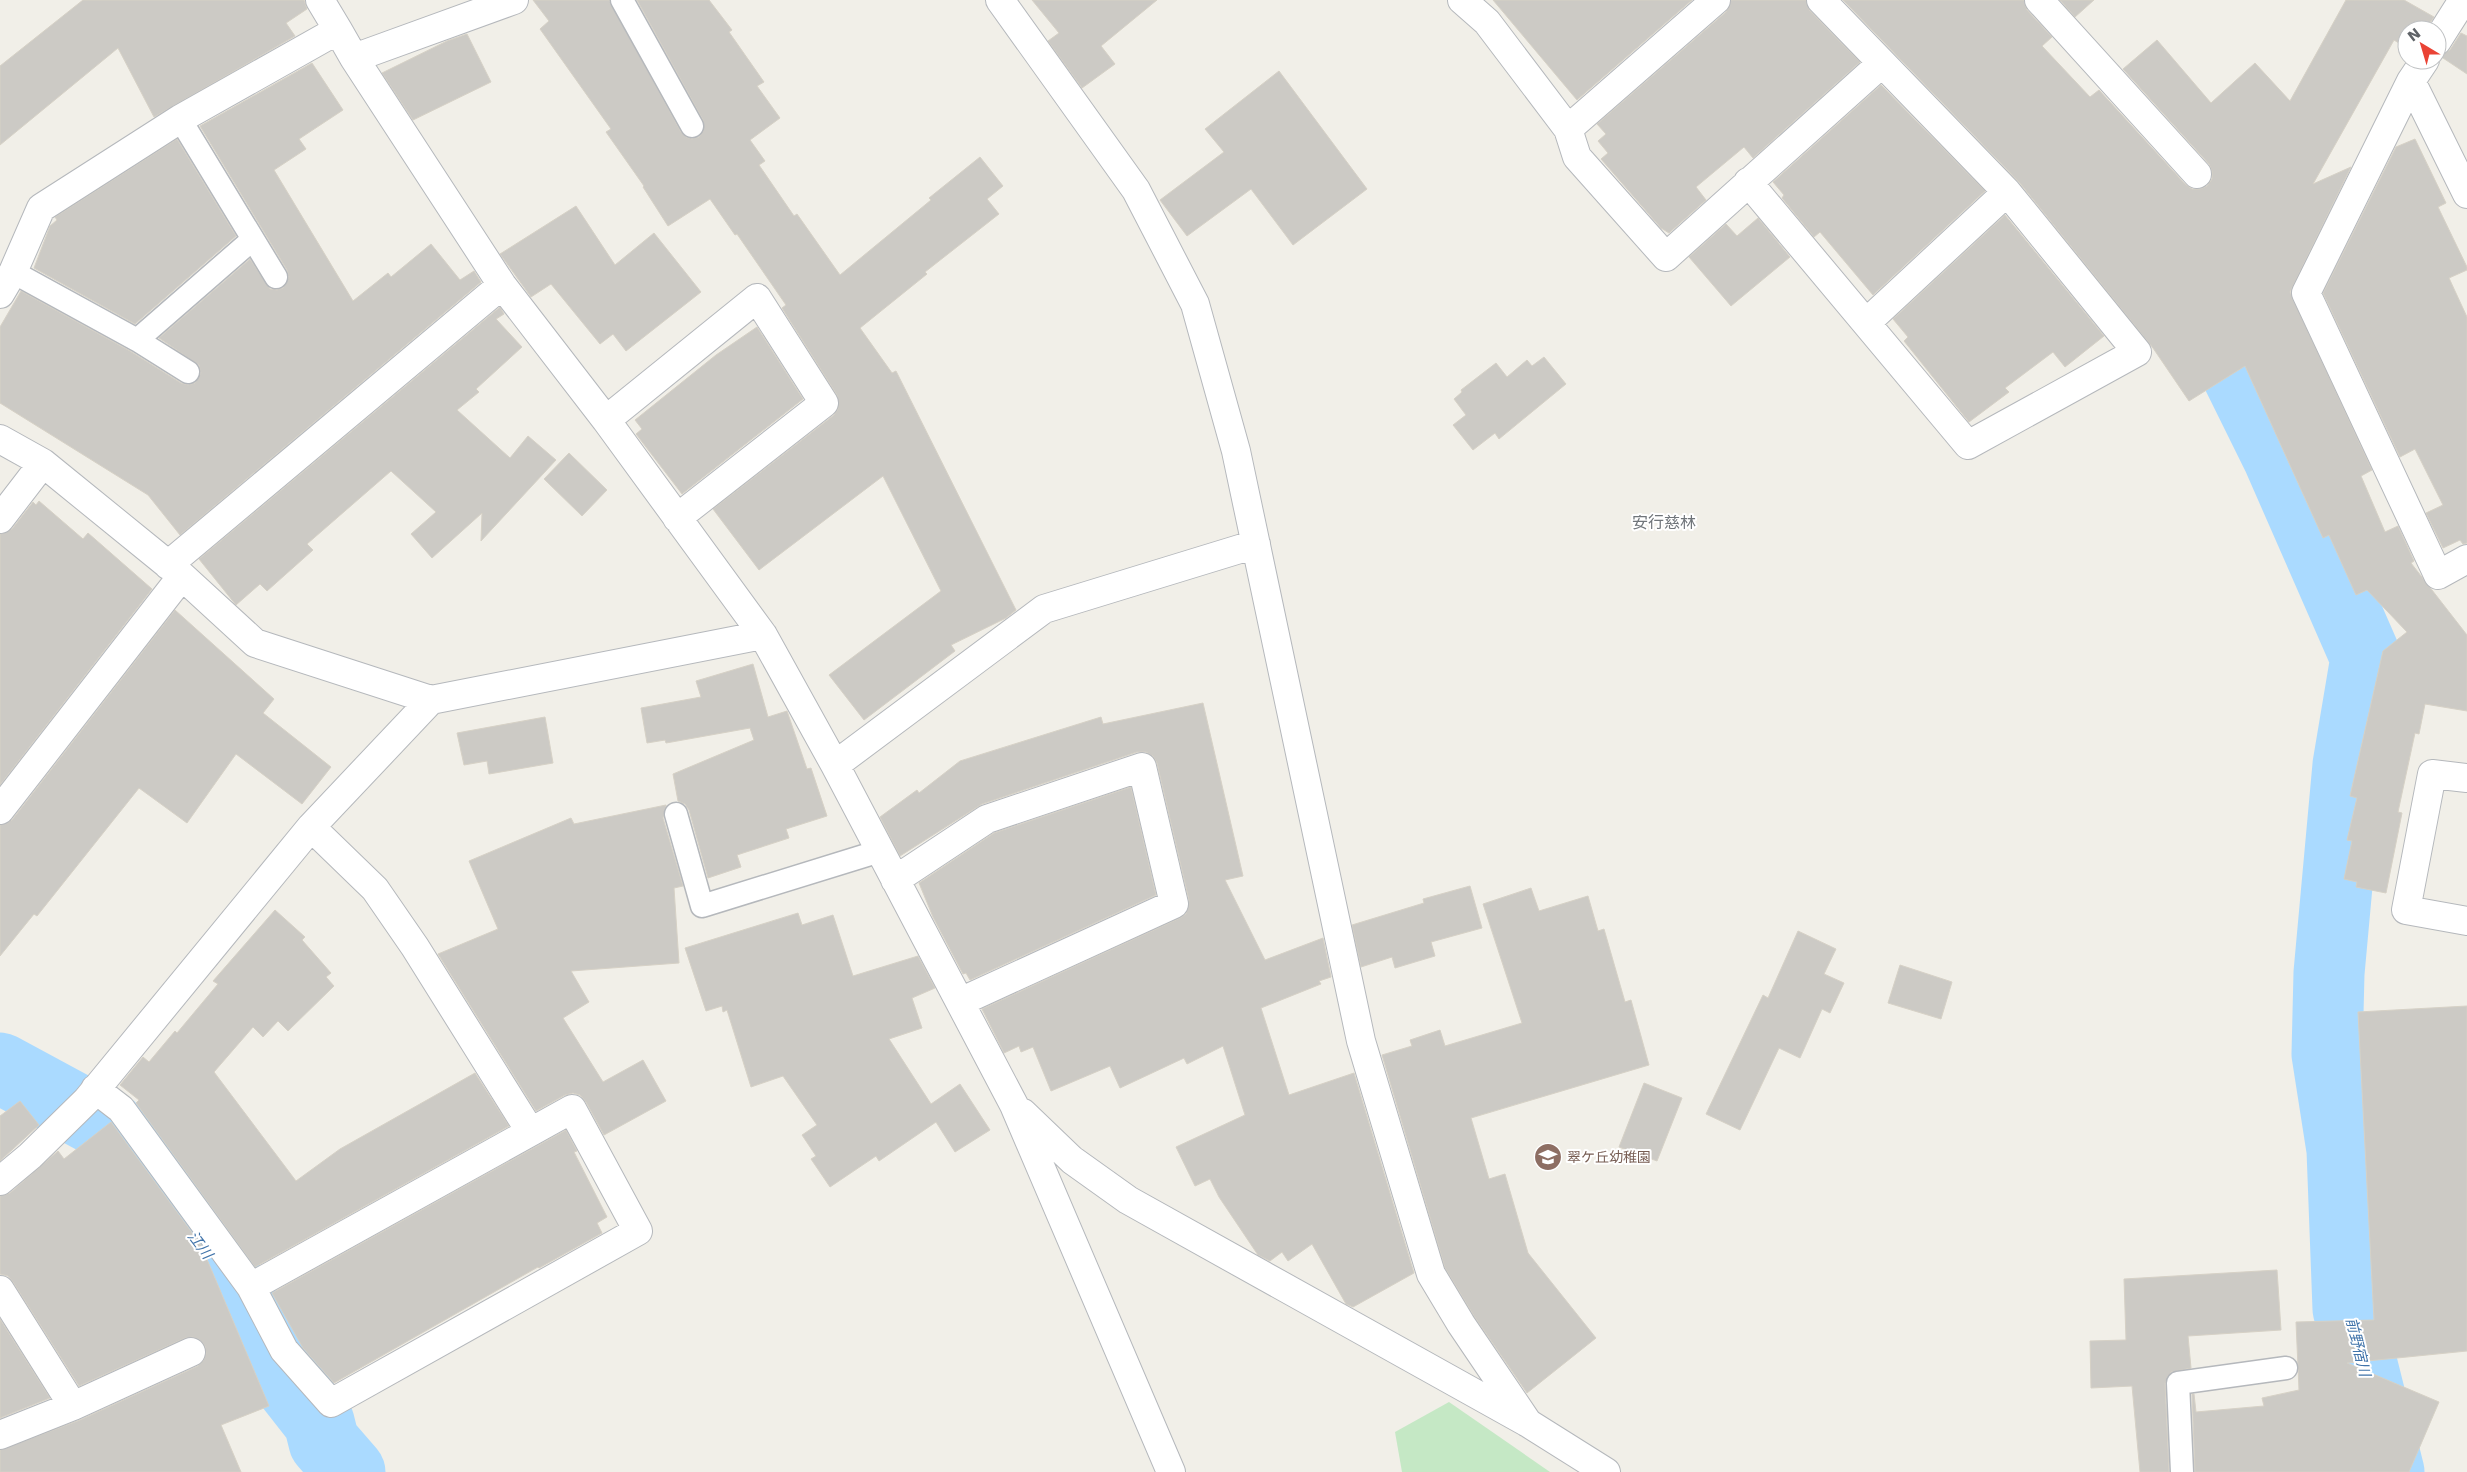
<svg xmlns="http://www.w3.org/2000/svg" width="2467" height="1472" font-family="'DejaVu Sans','Noto Sans JP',sans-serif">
<rect width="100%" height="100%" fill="#f1efe8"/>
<!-- green -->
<path fill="#c5e8c5" d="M 1449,1402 L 1550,1472 L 1402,1472 L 1395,1432 Z"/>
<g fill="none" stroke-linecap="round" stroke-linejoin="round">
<!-- river -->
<path stroke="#aadaff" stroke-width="71" d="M 2185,287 L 2236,372 L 2278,457 L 2366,658 L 2348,765 L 2329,973 L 2327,1054 L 2342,1150 L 2348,1309
M 0,1068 L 111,1128 L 238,1295 L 276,1367 L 319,1422 L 324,1442 L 350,1472
M 2389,1472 L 2348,1309 L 2467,1297"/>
</g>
<!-- building -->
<path fill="#cccac5" stroke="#d6d1c6" d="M 83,0 L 304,0 L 307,9 L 286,23 L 295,36 L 154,117 L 118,48 L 0,145 L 0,66 Z
M 533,0 L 609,0 L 681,132 L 686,137 L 692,139 L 699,137 L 703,132 L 703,120 L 637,0 L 709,0 L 732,30 L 729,32 L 764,82 L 757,86 L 780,118 L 750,140 L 765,161 L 759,165 L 794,216 L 797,214 L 840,275 L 931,200 L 929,198 L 980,157 L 1003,186 L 987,199 L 999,214 L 925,272 L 927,274 L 860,328 L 892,373 L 896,371 L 1016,610 L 1006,618 L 951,645 L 955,651 L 864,720 L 829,675 L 941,591 L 883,476 L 759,570 L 713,509 L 834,415 L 838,409 L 837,395 L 782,308 L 786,305 L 737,234 L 735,235 L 710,199 L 668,226 L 643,187 L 644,186 L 606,132 L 611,129 L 540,29 L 549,21 Z
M 1032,0 L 1157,0 L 1101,46 L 1115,64 L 1082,88 L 1048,41 L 1059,33 Z
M 1493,0 L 1692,0 L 1577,100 Z
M 1731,0 L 1806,0 L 1810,11 L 1860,62 L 1753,158 L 1744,147 L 1696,187 L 1706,200 L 1669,233 L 1661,228 L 1601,159 L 1608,153 L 1598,141 L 1606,134 L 1597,124 L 1726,12 Z
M 1843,0 L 2024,0 L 2027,10 L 2052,37 L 2042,46 L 2090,97 L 2099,90 L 2185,184 L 2192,189 L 2200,189 L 2207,186 L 2212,179 L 2212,171 L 2209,164 L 2123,69 L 2157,40 L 2211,103 L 2255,63 L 2290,101 L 2346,0 L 2404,0 L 2434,17 L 2425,30 L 2407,30 L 2407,37 L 2402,45 L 2394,40 L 2313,184 L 2351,167 L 2290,292 L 2372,470 L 2361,476 L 2385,532 L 2398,526 L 2414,561 L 2411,563 L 2467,635 L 2467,711 L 2425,704 L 2419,734 L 2415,733 L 2398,812 L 2402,813 L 2386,893 L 2356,887 L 2357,882 L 2344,879 L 2352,841 L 2347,840 L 2357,798 L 2350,796 L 2383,651 L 2407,632 L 2367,590 L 2356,595 L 2329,535 L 2323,538 L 2245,366 L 2189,401 L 2153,348 L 2019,182 Z
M 2060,0 L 2094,0 L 2075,17 Z
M 2461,33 L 2467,36 L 2467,74 L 2440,56 L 2450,50 Z
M 467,34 L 491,82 L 413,120 L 382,73 L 447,41 Z
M 312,63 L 343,110 L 299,139 L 306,149 L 274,170 L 353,301 L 388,273 L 391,277 L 431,244 L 460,280 L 474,271 L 481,282 L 180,535 L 148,495 L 0,403 L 0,327 L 21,291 L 130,351 L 181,383 L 188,385 L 195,383 L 201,373 L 199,365 L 159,338 L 250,259 L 270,289 L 277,290 L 283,288 L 289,277 L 287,270 L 200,126 Z
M 1279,71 L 1367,189 L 1293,245 L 1251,189 L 1187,236 L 1160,200 L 1224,152 L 1205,129 Z
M 1881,85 L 1985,191 L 1873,295 L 1820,232 L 1814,237 L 1782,198 L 1784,195 L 1773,182 Z
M 177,139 L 236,236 L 135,324 L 34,268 L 50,226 L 57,220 L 55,217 Z
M 2415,139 L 2446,203 L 2438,207 L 2467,267 L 2467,270 L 2449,278 L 2467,317 L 2467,543 L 2463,544 L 2460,540 L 2443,548 L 2426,513 L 2443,505 L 2415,449 L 2400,457 L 2323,293 L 2396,147 Z
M 576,206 L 615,265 L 654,233 L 701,292 L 626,351 L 613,334 L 600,344 L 551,284 L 531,297 L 500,254 Z
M 2005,215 L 2104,336 L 2065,367 L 2053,352 L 2005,388 L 2009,392 L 1969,422 L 1904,341 L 1908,337 L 1893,319 Z
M 1758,218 L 1790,257 L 1731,306 L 1689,257 L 1726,224 L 1737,236 Z
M 500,307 L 504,314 L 496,319 L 522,347 L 476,389 L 479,392 L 457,410 L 510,458 L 528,436 L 556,460 L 481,541 L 482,513 L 432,558 L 411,534 L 436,512 L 391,471 L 307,544 L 313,550 L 267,591 L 260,584 L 236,605 L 199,559 Z
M 757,327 L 803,399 L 682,494 L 636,434 L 642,429 L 635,420 L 716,355 Z
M 1544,357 L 1566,384 L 1499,439 L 1495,433 L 1473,450 L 1453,425 L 1466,415 L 1454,399 L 1462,392 L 1461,390 L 1496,363 L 1507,377 L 1527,360 L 1532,366 Z
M 569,453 L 607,490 L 582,516 L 544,479 Z
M 39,501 L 83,539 L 88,533 L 152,589 L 0,785 L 0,534 L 12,529 L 33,502 L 36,505 Z
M 175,610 L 274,699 L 263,713 L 331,767 L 302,804 L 236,754 L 187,823 L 139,788 L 37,916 L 34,914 L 0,956 L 0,825 L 12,820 Z
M 753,664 L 768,717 L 787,711 L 807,769 L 811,768 L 827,816 L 786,829 L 789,838 L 737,855 L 741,867 L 708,878 L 689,810 L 685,804 L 678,801 L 673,774 L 754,740 L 750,728 L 666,743 L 665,740 L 647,743 L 641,708 L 701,697 L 696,681 Z
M 1203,703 L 1243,876 L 1225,880 L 1265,960 L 1323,938 L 1331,977 L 1319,981 L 1321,984 L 1261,1008 L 1289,1095 L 1354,1073 L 1414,1273 L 1353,1307 L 1346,1304 L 1312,1244 L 1288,1261 L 1282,1252 L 1270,1261 L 1258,1255 L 1219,1197 L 1210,1179 L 1195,1186 L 1176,1147 L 1245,1115 L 1223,1046 L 1187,1064 L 1184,1058 L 1120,1088 L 1110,1066 L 1051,1091 L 1033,1047 L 1021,1052 L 1019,1046 L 1004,1053 L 982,1009 L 1180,918 L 1186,914 L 1189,900 L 1157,763 L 1153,756 L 1146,752 L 1137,752 L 982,804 L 900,856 L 880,817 L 917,790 L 919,793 L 960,761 L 1101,717 L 1103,724 Z
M 545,717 L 553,763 L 489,774 L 487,761 L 464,765 L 457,733 Z
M 1131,787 L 1156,895 L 970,980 L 966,973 L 963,974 L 933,917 L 919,883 L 994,833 Z
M 666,805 L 663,818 L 683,886 L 674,888 L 679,963 L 571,971 L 589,1002 L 563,1018 L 603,1082 L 643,1060 L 666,1101 L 604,1135 L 586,1102 L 580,1095 L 573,1093 L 565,1095 L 536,1111 L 438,954 L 498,929 L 469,861 L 571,818 L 574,824 Z
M 1470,886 L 1482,928 L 1431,942 L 1435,956 L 1395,968 L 1392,957 L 1361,967 L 1352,925 L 1424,903 L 1423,899 Z
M 1531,888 L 1539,911 L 1588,896 L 1598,931 L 1604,929 L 1625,1002 L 1631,1000 L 1649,1065 L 1471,1118 L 1489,1179 L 1505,1174 L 1528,1253 L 1596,1338 L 1527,1393 L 1474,1316 L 1445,1268 L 1382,1055 L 1412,1046 L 1410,1040 L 1440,1030 L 1445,1046 L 1522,1023 L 1483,904 Z
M 275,910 L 305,937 L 302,940 L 331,973 L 326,977 L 334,986 L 288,1031 L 278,1021 L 263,1037 L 253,1027 L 214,1072 L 296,1181 L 340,1149 L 475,1073 L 509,1126 L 255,1267 L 136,1103 L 139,1100 L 120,1085 L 143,1057 L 149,1062 L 175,1031 L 177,1033 L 218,984 L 213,981 Z
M 798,913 L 802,925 L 833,915 L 853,976 L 918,956 L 935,988 L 912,998 L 922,1028 L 889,1039 L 931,1104 L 960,1084 L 990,1130 L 955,1152 L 936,1122 L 879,1161 L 876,1156 L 830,1187 L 811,1159 L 816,1156 L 802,1135 L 817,1125 L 783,1076 L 751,1087 L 727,1010 L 723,1012 L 722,1006 L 706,1011 L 685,948 Z
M 1798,931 L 1836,949 L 1824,974 L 1844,983 L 1830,1013 L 1822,1009 L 1800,1058 L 1779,1048 L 1740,1130 L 1706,1114 L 1763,995 L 1768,998 Z
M 1900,965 L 1952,982 L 1941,1019 L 1888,1003 Z
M 2467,1006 L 2467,1351 L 2347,1363 L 2439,1402 L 2409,1472 L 2195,1472 L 2192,1394 L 2194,1394 L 2196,1412 L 2264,1406 L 2262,1398 L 2299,1390 L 2296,1322 L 2374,1320 L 2358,1012 Z
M 1644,1083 L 1682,1098 L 1657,1161 L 1619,1147 Z
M 20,1101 L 39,1125 L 0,1161 L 0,1116 Z
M 111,1122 L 201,1245 L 269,1406 L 221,1425 L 241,1472 L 0,1472 L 0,1450 L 80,1420 L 198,1366 L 203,1361 L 206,1354 L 205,1346 L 200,1340 L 193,1337 L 185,1338 L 79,1386 L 13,1282 L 8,1276 L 0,1274 L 0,1196 L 10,1193 L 58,1151 L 64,1159 Z
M 566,1130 L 577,1151 L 574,1152 L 607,1217 L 597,1223 L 602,1233 L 539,1268 L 538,1267 L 334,1383 L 303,1348 L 272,1293 Z
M 2277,1270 L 2281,1330 L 2188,1336 L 2191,1368 L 2171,1372 L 2165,1383 L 2169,1472 L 2140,1472 L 2132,1386 L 2091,1388 L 2090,1341 L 2126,1340 L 2124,1279 Z
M 0,1319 L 50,1398 L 0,1418 Z"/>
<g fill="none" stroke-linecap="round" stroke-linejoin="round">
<!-- service casing -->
<g stroke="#b5b8bc" stroke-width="25">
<path id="service" d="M 622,0 L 692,126
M 180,119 L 276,277
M 13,272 L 137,340 L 188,372
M 137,340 L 253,239
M 676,814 L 702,906 L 880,851
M 2182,1472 L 2178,1383 L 2286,1368"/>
</g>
<!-- minor casing -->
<g stroke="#b5b8bc" stroke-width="30">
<path id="minor" d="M 320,0 L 338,30
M 1000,0 L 1136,190 L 1195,304 L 1236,451 L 1361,1041 L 1431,1274 L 1461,1324 L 1528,1423
M 1462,0 L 1487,22 L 1568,129 L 1577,157 L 1666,257 L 1881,64
M 2039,0 L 2197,174
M 2437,41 L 2463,0
M 354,58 L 502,285 L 606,420 L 763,635 L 835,765 L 1014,1105 L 1171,1472
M 2425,60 L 2411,81 L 2306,293 L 2438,575 L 2467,559
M 2411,81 L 2467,194
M 1568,129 L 1716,0
M 1748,182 L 1968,445 L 2137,352 L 2007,192 L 1821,0
M 0,294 L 13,272 L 41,208 L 180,119 L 338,30 L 354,58 L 514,0
M 1866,323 L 2007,192
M 606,420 L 757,298 L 824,403 L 677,518
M 0,439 L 43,463 L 182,576 L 255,643 L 431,700 L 763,635
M 0,519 L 43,463
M 168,565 L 502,285
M 835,765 L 1044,609 L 1256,544
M 2467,778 L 2432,774 L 2406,910 L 2467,921
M 0,810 L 182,576
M 311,827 L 375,889 L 415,947 L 530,1131
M 895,880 L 987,819 L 1142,767 L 1174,904 L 960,1002
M 95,1089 L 121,1109 L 251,1287 L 284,1350 L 331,1403 L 638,1231 L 572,1109 L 251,1287
M 1023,1113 L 1072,1160 L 1128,1200 L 1528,1423 L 1606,1472
M 0,1181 L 30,1156 L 87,1100 L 311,827 L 431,700
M 0,1290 L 73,1406
M 0,1435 L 73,1406 L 191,1352"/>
</g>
<!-- service -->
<use href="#service" stroke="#fff" stroke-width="22"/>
<!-- minor -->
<use href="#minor" stroke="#fff" stroke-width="28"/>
</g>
<!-- icons -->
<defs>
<g id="school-disc" transform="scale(1.4375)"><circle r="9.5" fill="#8d6e63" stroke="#fff"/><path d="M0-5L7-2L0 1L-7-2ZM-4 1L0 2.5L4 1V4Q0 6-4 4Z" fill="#fff"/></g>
</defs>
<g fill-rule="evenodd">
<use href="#school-disc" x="1548" y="1157"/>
</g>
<g text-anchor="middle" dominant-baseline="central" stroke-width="4" stroke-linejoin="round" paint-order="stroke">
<!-- education labels -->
<g font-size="14" fill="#785e54" stroke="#fff" text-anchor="start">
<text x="1567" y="1157">翠ケ丘幼稚園</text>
</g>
<!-- water labels -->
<g font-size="15" font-style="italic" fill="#4174aa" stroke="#fff">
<text transform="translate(200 1245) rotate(53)">江川</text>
<text transform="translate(2358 1347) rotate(76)">前野宿川</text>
</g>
<!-- quarter labels -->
<g font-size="16" fill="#70757a" stroke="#fff">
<text x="1664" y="522">安行慈林</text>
</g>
</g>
<!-- north arrow -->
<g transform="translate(2422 45) rotate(322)"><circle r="24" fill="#ffffff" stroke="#bfc1c3"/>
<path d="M0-4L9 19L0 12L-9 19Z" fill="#ea4335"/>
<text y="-8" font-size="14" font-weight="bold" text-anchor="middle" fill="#5f6368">N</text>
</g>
</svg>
